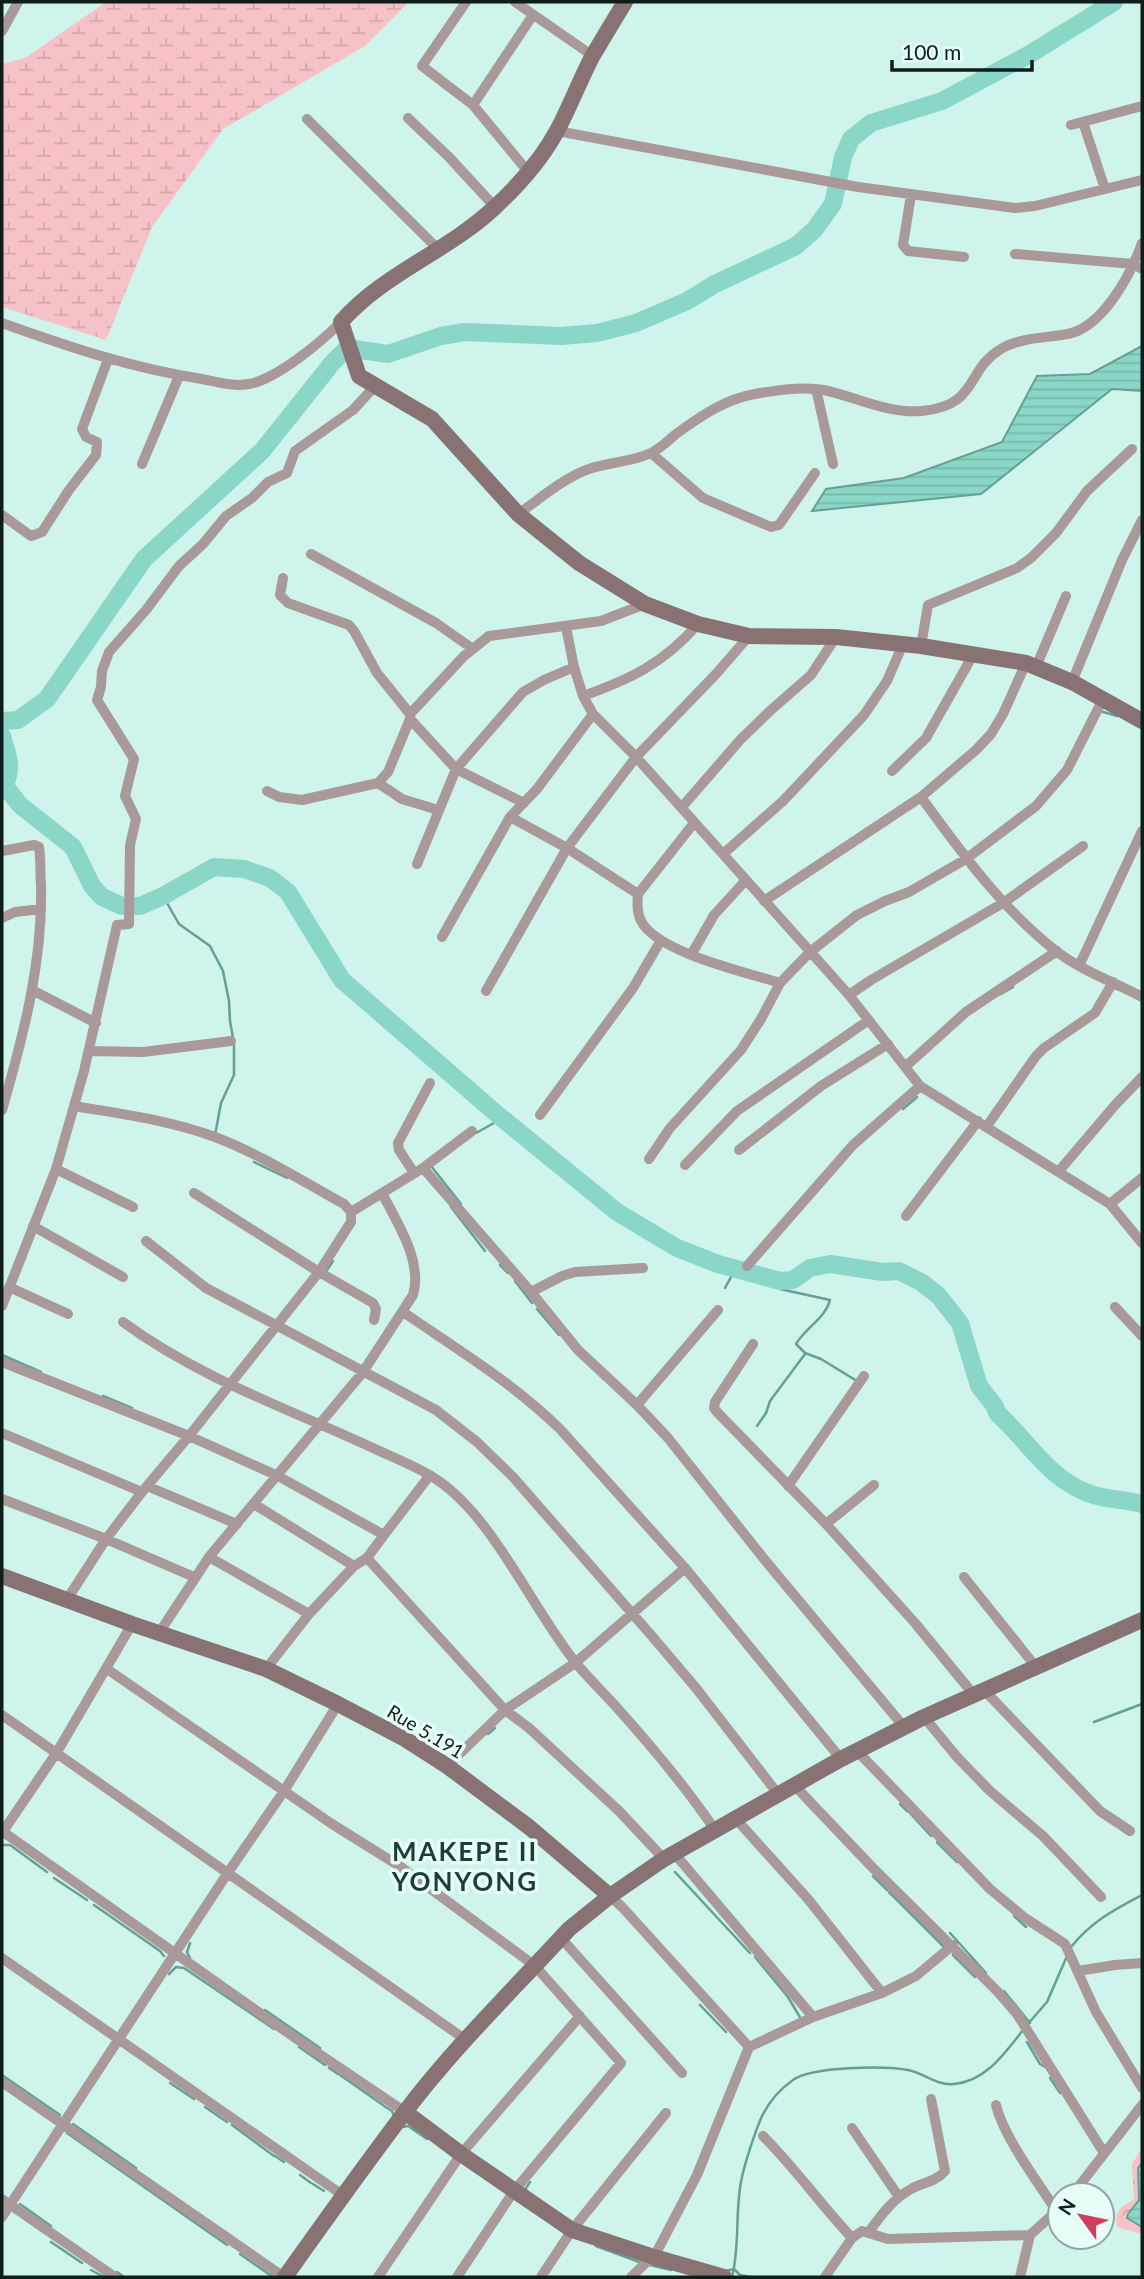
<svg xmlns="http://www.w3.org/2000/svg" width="1144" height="2279" font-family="Lato,sans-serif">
<defs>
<pattern id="wetland-marsh" width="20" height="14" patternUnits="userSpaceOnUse" patternTransform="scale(1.75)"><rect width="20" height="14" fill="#f6c2c7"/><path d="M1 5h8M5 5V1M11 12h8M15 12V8" fill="none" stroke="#d2a6aa"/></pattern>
<pattern id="park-crowns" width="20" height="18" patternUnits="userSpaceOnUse" patternTransform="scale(1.75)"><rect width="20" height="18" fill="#f6c2c7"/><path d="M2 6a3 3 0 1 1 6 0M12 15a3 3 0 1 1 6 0" fill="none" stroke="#d2a6aa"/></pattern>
<pattern id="water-rules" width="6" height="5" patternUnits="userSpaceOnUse" patternTransform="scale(1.75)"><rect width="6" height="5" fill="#8bd7c7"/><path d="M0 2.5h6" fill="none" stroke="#77b8aa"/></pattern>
</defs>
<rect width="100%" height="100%" fill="#cef4eb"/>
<!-- wetland -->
<path fill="url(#wetland-marsh)" d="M 106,2 L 409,2 L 365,46 L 223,129 L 152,227 L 106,340 L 2,307 L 2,64 L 25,58 Z"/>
<!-- park -->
<path fill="url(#park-crowns)" d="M 1142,2148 L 1142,2234 L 1117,2227 C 1114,2212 1120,2206 1134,2200 L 1132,2164 Z"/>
<!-- water -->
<path fill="url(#water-rules)" stroke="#66a093" stroke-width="2" d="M 1142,346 L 1142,391 L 1112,389 L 981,494 L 812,511 L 826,489 L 904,478 L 1002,442 L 1037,376 L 1090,374 Z
M 1142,2163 L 1142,2227 L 1127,2218 L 1128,2214 L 1139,2200 L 1138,2168 Z"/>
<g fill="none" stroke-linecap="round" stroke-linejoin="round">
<!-- stream -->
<path stroke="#66a093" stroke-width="2.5" d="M 1100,711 L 1117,716
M 163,896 L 179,924 L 210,946 L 223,971 L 229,1001 L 230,1021 L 233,1038
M 1001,994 L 1013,987
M 903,1109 L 917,1097
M 476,1133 L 494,1123 L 498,1115
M 215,1135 L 221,1103 L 234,1075 L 234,1044
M 254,1162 L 287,1178
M 431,1166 L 461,1204
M 451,1207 L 485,1251
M 500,1265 L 508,1273
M 327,1270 L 333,1261
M 772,1280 L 780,1289 L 830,1300 C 825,1319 806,1327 796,1344 L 805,1353 L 821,1359 L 857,1381
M 515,1281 L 532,1303
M 725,1288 L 736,1268
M 537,1309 L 559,1335
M 2,1355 L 41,1372
M 103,1396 L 132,1408
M 757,1426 L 766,1413 L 770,1401 L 805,1354
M 1094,1722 L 1142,1704
M 488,1734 L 495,1728
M 900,1804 L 907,1811
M 909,1812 L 931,1836
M 937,1842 L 957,1862
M 2,1845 L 10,1845 L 47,1872
M 675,1872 L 750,1953
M 873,1876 L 887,1890
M 54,1878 L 87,1900
M 889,1892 L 944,1947
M 94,1905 L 160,1951 L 164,1956
M 1014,1916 L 1026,1927
M 950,1933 L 986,1973
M 1071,1947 C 1092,1921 1114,1910 1142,1895
M 953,1955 L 975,1977
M 755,1957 L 788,1997 L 801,2019
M 190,1958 L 187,1952 L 190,1943
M 169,1974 L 176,1967 L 184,1968 L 274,2029
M 1004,1991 L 1030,2023
M 700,2005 L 726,2032
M 265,2010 L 320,2048
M 1027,2025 L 1047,2002 L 1067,1956
M 1027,2042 L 1040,2064 L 1045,2067
M 299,2047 L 325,2065
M 329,2068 L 338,2074
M 2,2075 L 60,2115
M 340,2075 L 383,2105
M 1050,2078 L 1060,2093
M 170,2083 L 194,2099
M 384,2106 L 392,2111 L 394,2116
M 205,2107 L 227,2122
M 73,2124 L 136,2168
M 232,2125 L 274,2156
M 403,2127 L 408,2126 L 427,2139
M 67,2133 L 227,2245
M 275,2156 L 284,2162
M 300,2175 L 311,2183
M 313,2184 L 324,2191
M 526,2192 L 526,2188 L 530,2182
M 20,2204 L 51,2226
M 51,2242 L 82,2263
M 596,2246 L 642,2263
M 240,2254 L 273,2277
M 650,2265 L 671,2270
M 91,2270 L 104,2277
M 726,2271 L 734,2269 L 740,2275 L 751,2277
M 117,2272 L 124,2277
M 732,2277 C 740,2246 735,2213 741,2182 C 744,2165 755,2132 762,2116 C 769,2102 780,2089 793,2080 C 813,2066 884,2066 908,2070 C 924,2073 937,2086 954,2084 C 986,2081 1005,2053 1023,2030"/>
<!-- river -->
<path stroke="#8bd7c7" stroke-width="18" d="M 2,721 L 18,720 L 47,699 L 144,559 L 262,451 L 333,362 L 344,351 L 354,349 L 388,354 L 441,336 L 465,332 L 561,336 L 597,333 L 636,323 L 687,301 L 715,284 L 796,246 L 814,230 L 833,204 L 843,157 L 851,139 L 871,123 L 942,101 L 1030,54 L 1114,2
M 2,736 C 8,758 13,763 5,786 L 20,805 L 73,847 L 92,886 L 102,897 L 122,906 L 140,906 L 163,896 L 214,867 L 244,869 L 270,878 L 288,892 L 342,980 L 498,1115 L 617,1212 L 677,1248 L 718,1264 L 780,1281 L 793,1280 L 810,1268 L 830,1264 L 883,1272 L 899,1271 L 921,1282 L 938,1295 L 960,1323 L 979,1386 L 994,1405 L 998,1414 C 1028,1441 1048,1478 1088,1493 C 1106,1500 1124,1499 1142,1504"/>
<!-- street -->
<path stroke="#a9999a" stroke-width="10" d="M 466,2 L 422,66 L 473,105 L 529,173
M 515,2 L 593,56
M 2,31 L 18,2
M 473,105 L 533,15
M 408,118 L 448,156 L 495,207
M 307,119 L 439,250
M 1083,122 L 1105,189
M 1071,125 L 1142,106
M 557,131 L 858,187 L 1015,208 L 1035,206 L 1142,180
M 911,195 L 903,245 L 908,251 L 964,257
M 1015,254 L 1133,264 L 1142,269
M 2,323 C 69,347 131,368 202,379 C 217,382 234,387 249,384 C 277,379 321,342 341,322
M 816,389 L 833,464
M 651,453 L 703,498 L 771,527 L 779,525 L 815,473
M 142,464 L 179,376
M 518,514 C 540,499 563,478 589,469 C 609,462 632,462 651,453 C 660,449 669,440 676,434 C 701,416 725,399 755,394 C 776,390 803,386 824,390 C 856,397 888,414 922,411 C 980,405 965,370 1001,349 C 1021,337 1046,338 1068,334 C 1103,327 1131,274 1142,243
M 2,515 L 31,536 L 42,532 L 69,490 L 96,455 L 97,442 L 86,437 L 82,429 L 108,359
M 311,554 L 436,623 L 473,649
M 283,578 L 280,595 L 288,603 L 349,625 L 354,631 L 377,673 L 410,714
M 566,627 L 574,667 L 583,696 L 593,714 L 636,757 L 849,995 L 920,1086 L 1110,1204 L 1142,1243
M 921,646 L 928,605 L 1017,568 L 1031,558 L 1056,533 L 1087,491 L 1132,449
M 1036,667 L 1066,596
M 1072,682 L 1122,560 L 1142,520
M 583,696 C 631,679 664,663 698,624
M 410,719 L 456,769 L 524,803
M 892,771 L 926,738 L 973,655
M 378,783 L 402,799 L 438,810
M 267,791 L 279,797 L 302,800 L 378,783 L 388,772 L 410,719 L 410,714 L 464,656 L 489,636 L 601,621 L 645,604
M 921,797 C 962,853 1001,908 1056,951 C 1082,971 1114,982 1142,997
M 682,807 L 741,739 L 771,710 L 811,675 L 836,637
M 510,817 L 567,848 L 638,894 C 637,903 637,913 641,921 C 658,953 746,972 780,983
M 2,851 L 34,845 L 39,847 C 41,859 40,873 41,885 C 43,962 23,1037 2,1110
M 723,854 L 783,801 L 864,715 L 887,681 L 903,644
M 417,864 L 456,769 L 523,692 L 544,680 L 574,667
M 638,894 L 694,823
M 764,901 L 921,797 L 976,750 L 991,734 L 1003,714 L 1026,663
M 2,918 L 15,912 L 41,909
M 442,937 L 510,817 L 537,789 L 593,714
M 691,955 L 714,915 L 746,880
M 1079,966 L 1142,831
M 32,990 L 96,1023
M 486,991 L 567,848 L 636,757 L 716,674 L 749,636
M 849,995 L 871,980 L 1003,903 L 1083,846
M 89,1051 L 143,1052 L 231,1041
M 905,1067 L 966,1012 L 1057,951
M 74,1106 C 121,1114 170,1120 215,1137 C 260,1154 302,1181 344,1204 L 351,1212 L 351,1222 L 319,1272 L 373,1303 L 376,1309 L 374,1320
M 540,1115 L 633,988 L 661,940
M 987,1126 L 1036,1056 L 1044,1048 L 1095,1013 L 1113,982
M 739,1150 L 821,1086 L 888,1044
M 649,1159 L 670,1128 L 741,1050 L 761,1019 L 780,983 L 810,952 L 857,915 L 885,901 L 909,892 L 966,859 L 1036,806 L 1067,770 L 1103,699
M 685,1165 L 737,1111 L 869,1020
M 423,1168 L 531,1292 L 578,1350 L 637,1405 L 668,1438 L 764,1559 L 904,1727
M 56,1169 L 133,1207
M 1059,1171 L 1116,1104 L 1142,1077
M 414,1173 L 399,1150 L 398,1143 L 430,1083
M 1110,1204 L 1142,1178
M 351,1212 L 423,1168 L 472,1131
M 906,1216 L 978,1121
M 33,1226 L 123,1277
M 146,1241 L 206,1288 L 436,1410 L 477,1442 L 513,1477 L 651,1635 L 696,1688 L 778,1794
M 747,1266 L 853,1145 L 920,1086
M 9,1287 L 68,1314
M 531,1292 L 562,1276 L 575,1272 L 643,1268
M 2,1306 L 56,1169 L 84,1071 L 117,925 L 129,924 L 130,845 L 136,819 L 125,796 L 134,759 L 97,700 L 101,687 L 102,671 L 109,652 L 146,610 L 179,566 L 203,544 L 226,516 L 252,498 L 268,482 L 287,473 L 295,451 L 353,410 L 375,386
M 1115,1307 L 1142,1336
M 403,1312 C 457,1349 513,1383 560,1429 L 685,1568 L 841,1759
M 123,1322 C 199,1378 289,1409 373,1448 C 392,1457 413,1465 431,1476 C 491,1511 531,1608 576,1663 C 589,1679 605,1694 619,1710 C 653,1748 686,1787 715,1830
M 753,1344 L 715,1402 L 714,1408 L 717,1412 L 826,1524 L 915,1623 L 974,1695
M 2,1362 L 189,1436 L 278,1476 L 384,1535 L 367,1558 L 354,1566 L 309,1614 L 266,1669
M 637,1405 L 718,1310
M 2,1433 L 142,1492
M 147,1486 L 237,1524
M 788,1486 L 864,1376
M 2,1499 L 106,1539 L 194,1577
M 254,1504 L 354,1566
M 826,1524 L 874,1485
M 384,1535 L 430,1475
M 209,1557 L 309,1614
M 367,1558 L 505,1710 L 529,1728 L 619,1811 L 664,1859
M 964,1577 L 1036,1667
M 66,1601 L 106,1539 L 142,1492 L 189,1436 L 319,1272 L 194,1193
M 159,1633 L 209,1557 L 363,1372 L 413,1295 C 423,1261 397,1223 382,1193
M 107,1669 L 332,1824 L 401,1867 L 535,1966 L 621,2063 L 514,2191 L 457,2277
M 984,1690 L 1100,1811 L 1130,1831
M 2,1715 L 466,2040
M 924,1717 L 957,1757 L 990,1791 L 1043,1836 L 1101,1897
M 857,1751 L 990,1889 L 1025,1918 L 1065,1944 L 1096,2012 L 1142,2088
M 447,1766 L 505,1710 L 575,1663 L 685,1568
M 794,1785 L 871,1866 L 998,1992 L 1017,2014 L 1104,2153
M 735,1818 L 808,1899 L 882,1993
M 2,1831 L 291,2035 L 405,2112
M 2,1833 L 57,1752 L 132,1624
M 674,1853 L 813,2017
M 610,1896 L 623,1908 L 749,2047
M 561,1938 L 682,2073
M 2,1958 L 344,2196
M 1078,1971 L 1115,1965 L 1142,1963
M 2,2082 L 284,2277
M 996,2105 C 1004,2138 1038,2182 1057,2212
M 852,2128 L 899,2197
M 763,2136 C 795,2168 821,2205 852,2238
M 1072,2195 L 1142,2105
M 2,2199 L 115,2277
M 2,2217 L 227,1874 L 284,1791 L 338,1704
M 869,2232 C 881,2215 893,2199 911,2189 C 922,2183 937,2181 945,2171 L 931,2099
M 654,2257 L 697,2175 L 749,2047 L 813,2017 L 882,1993 L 916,1976 L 953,1945
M 378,2277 L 461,2154 L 580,2016
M 541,2277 L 572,2230 L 666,2113
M 631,2277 L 652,2257
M 825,2277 L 852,2238 L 862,2231 L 888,2239 L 1030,2235
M 1020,2277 L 1030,2235 L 1060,2208"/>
<!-- secondary -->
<path stroke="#887273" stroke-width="16" d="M 625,2 C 614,20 603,38 592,57 C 580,80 570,106 558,129 C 542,159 519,185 494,208 C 447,252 384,273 341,322 L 359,376 L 432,419 L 518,514 L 579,563 L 645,604 L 698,624 L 749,636 L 836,637 L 921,646 L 1026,663 L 1072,682 L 1142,721
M 2,1576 L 132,1624 L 266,1669 L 338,1704 L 405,1739 L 447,1766 L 529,1827 L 610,1896
M 405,2112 L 461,2154 L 572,2230 L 654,2257 L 724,2277
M 285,2277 C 324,2222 364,2166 405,2112 C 454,2047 514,1989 569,1929 L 610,1896 L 664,1859 L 841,1759 L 924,1717 L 1142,1620"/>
</g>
<g text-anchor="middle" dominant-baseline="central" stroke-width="7" stroke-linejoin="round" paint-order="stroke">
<!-- street labels -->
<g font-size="19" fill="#0f1e1b" stroke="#e7fef8">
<text transform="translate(426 1731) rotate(31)">Rue 5.191</text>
</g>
<!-- district labels -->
<g font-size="26" font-weight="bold" letter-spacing="2" fill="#1b3e37" stroke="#e7fef8">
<text x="465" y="1851">MAKEPE II<tspan x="465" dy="30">YONYONG</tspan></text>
</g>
</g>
<!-- border -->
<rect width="1144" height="2279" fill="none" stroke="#0f1e1b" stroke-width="7"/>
<!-- north arrow -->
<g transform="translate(1081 2216) rotate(303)"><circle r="33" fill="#e7fef8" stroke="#91a4a0" stroke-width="2"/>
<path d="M0-5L12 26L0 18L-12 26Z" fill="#cf3f5c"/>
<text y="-10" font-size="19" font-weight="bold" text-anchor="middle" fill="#0f1e1b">N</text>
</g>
<!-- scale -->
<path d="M892 60v10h140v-10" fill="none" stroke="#0f1e1b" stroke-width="3.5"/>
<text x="902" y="60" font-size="21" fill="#0f1e1b" stroke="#e7fef8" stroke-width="5" paint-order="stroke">100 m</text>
</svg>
